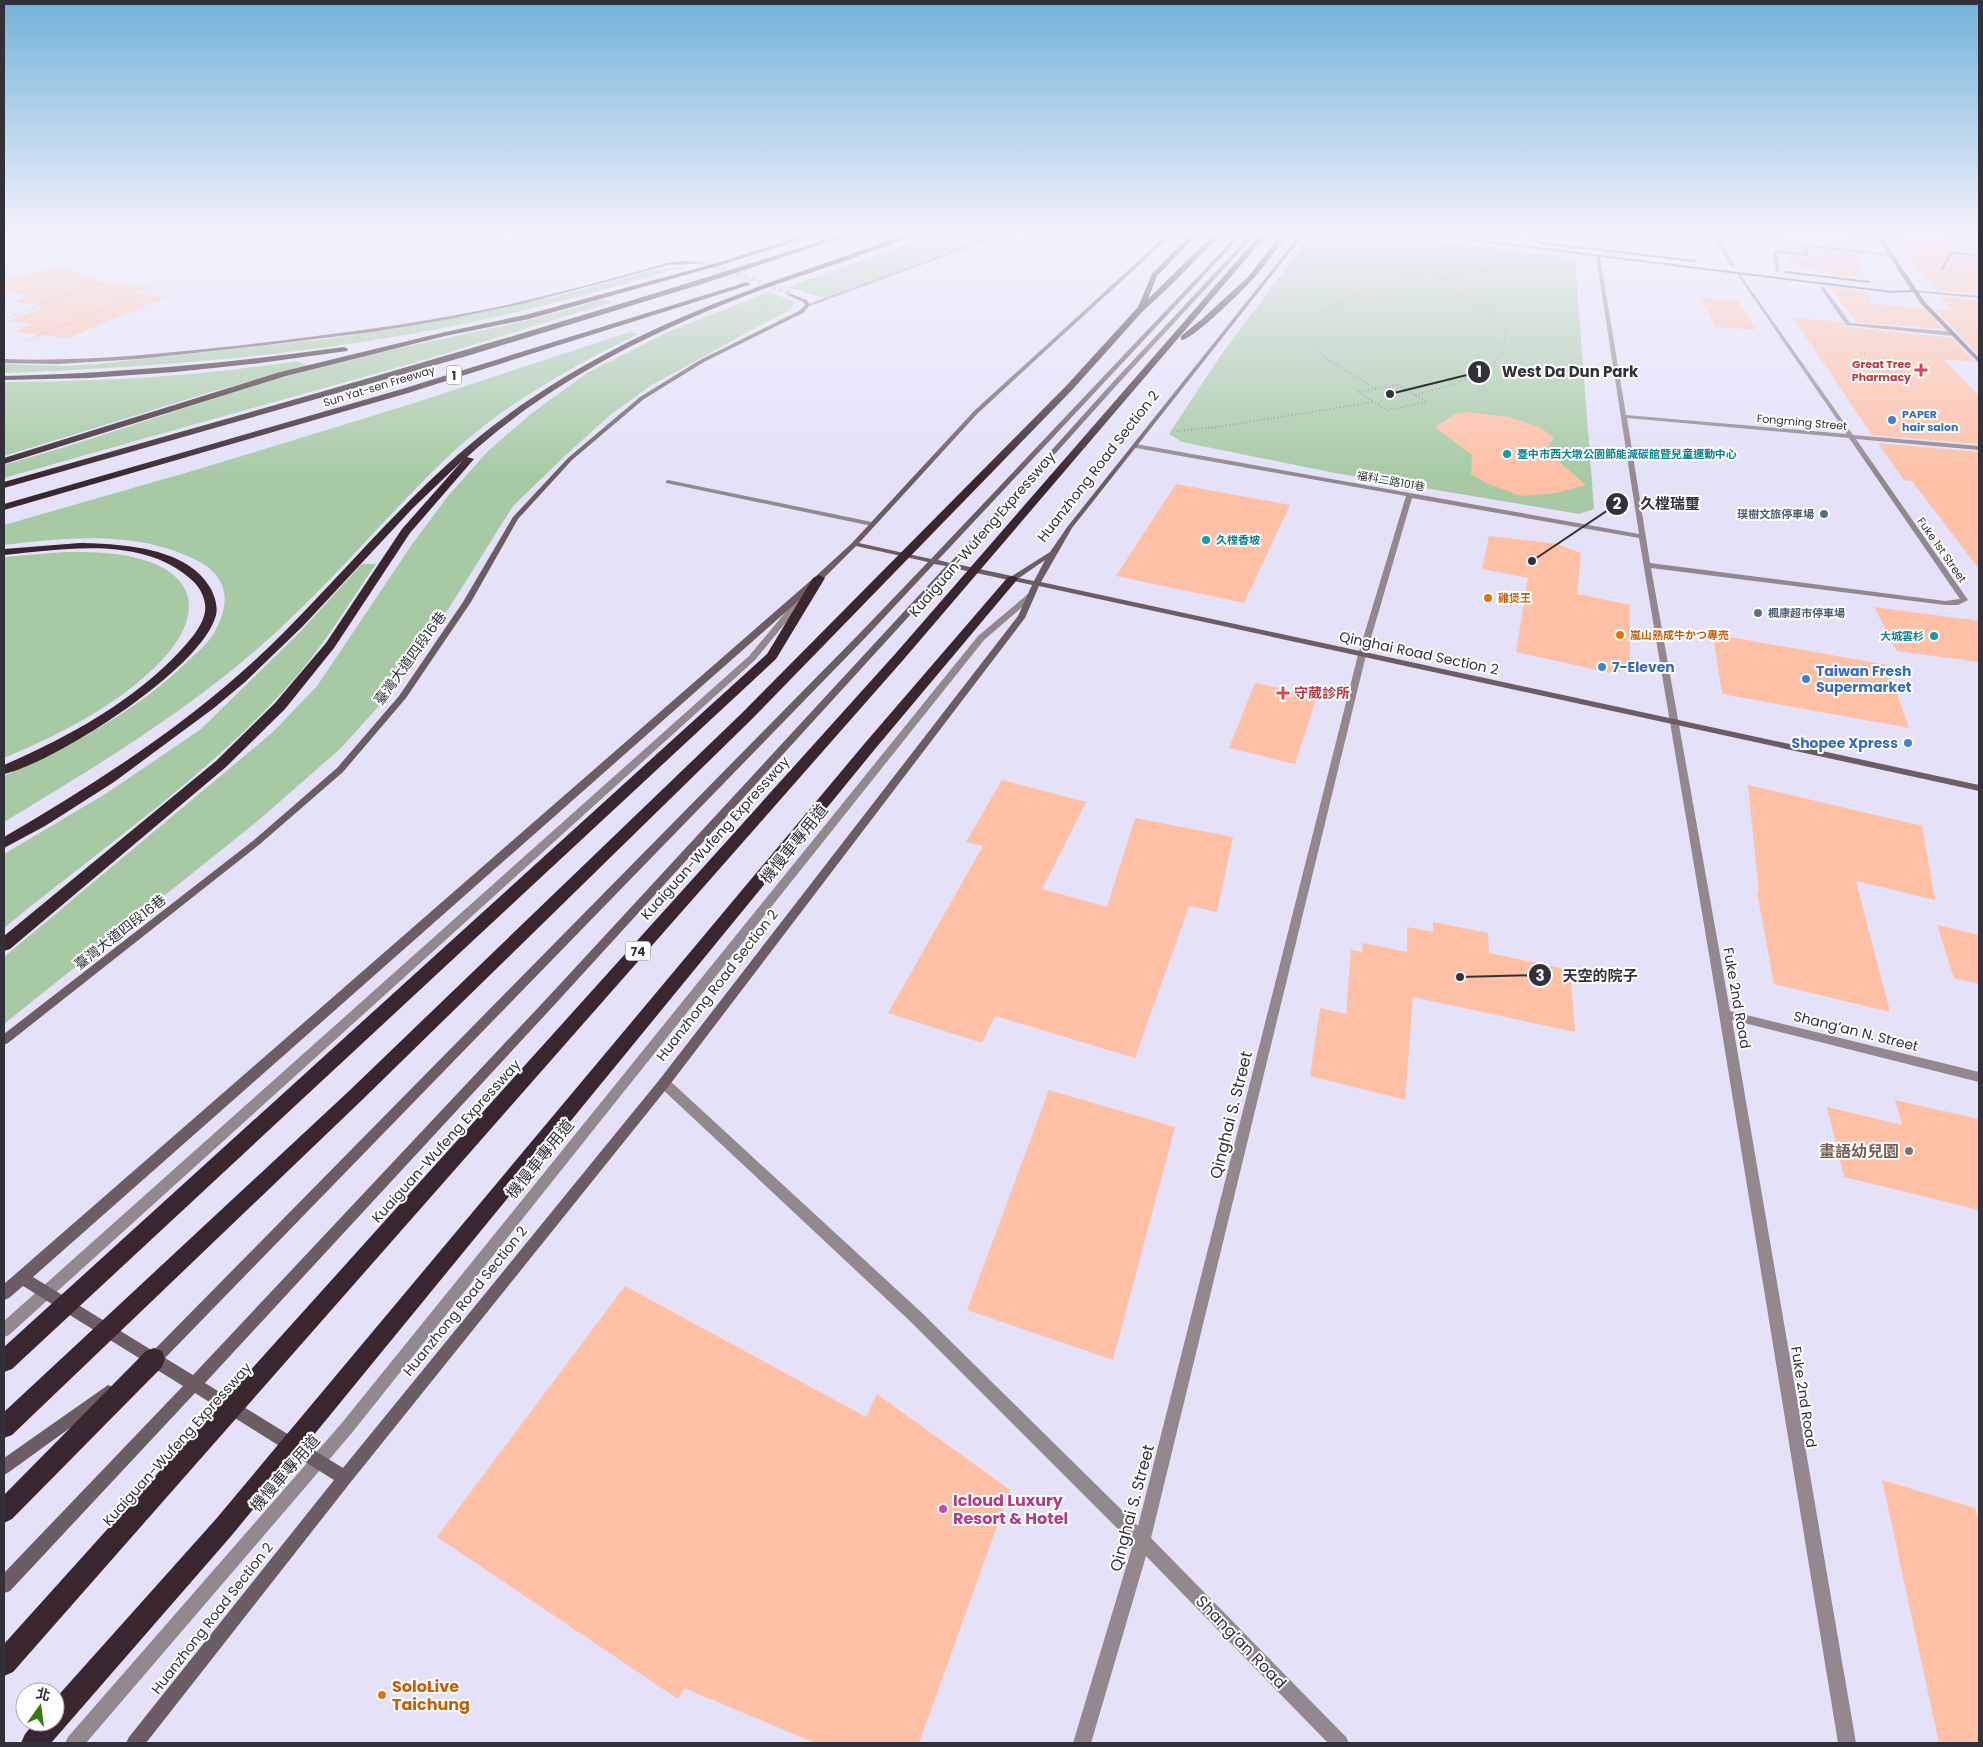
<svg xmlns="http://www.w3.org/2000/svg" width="1983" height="1747" font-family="Poppins,'Noto Sans TC','Noto Sans JP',sans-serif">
<rect width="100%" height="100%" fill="#e4e1f9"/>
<!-- green -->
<path fill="#a7caa5" d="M 941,232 L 1004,232 L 824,298 L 788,287 Z
M 1360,232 L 1558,256 L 1575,261 L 1594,509 L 1579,514 L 1335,473 L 1182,442 L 1169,434 L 1221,355 L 1309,238 L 1315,233 Z
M 687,266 C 613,287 538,309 463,324 C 312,355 158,367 4,373 L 4,364 L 65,366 L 97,364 L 326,339 L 383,331 L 555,297 L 649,271 Z
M 769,292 L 795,302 L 790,310 L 755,328 L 650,386 L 609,416 L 568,453 L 513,506 L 429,640 L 387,697 L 341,748 L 260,819 L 4,1024 L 4,957 L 273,732 L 317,686 L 413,543 L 448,496 L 488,451 L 532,413 L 587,373 L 670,331 Z
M 603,299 L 612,302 L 427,359 L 4,478 L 4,465 C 123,432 239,386 359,357 C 441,338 523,325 603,299 Z
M 630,332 L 638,334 C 573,366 508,402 454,451 C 398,503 349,563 293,616 C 208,699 105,761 4,822 L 4,776 C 71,746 132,714 186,663 C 195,654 208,644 214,633 C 230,606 230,579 200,562 C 140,530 69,537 4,545 L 4,525 L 199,469 L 411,404 Z
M 297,361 L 306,365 L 211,392 L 4,456 L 4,382 C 102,382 200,376 297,361 Z
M 65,552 C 89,552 113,552 137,558 C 209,577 198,627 153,669 C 111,709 56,736 4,758 L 4,557 Z
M 362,564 L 376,564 C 347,606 321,650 287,687 C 203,780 100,849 4,928 L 4,854 L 107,793 L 201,729 L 299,633 Z"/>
<!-- water -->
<path fill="#62b2c2" d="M 273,232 L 478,232 L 375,239 Z"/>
<!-- building -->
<path fill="#ffc0a5" d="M 1783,232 L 1846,232 L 1848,239 L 1855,240 L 1857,248 L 1805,242 L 1801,244 L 1802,251 L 1787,249 Z
M 1910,232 L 1979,241 L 1979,253 L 1949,249 L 1937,271 L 1945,272 L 1954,256 L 1979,259 L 1979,294 L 1935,290 L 1904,253 Z
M 1809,249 L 1858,254 L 1864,278 L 1818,273 L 1814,268 L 1790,265 L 1788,256 L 1808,258 L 1811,256 Z
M 61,266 L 97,280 L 95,281 L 151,287 L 134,294 L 167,297 L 68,338 L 13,332 L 33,324 L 8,321 L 46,306 L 13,302 L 31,295 L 4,292 L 4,280 Z
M 1829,287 L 1867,292 L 1870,304 L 1923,308 L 1943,329 L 1857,322 Z
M 1940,296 L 1979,300 L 1979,356 L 1935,309 L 1952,311 Z
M 1699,298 L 1738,301 L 1756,330 L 1716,327 Z
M 1793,318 L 1842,322 L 1846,327 L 1952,338 L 1975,362 L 1943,359 L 1979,396 L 1979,444 L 1872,435 Z
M 1468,412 L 1509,417 L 1540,427 L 1554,438 L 1545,450 L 1586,485 L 1556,493 L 1521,496 L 1486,483 L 1471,474 L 1472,455 L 1435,427 L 1455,414 Z
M 1878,443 L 1979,452 L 1979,569 L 1912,481 L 1904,480 Z
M 1176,484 L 1290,505 L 1244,603 L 1116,576 Z
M 1489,536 L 1557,544 L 1581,553 L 1577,594 L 1630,605 L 1630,667 L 1615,674 L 1516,652 L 1528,578 L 1482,569 Z
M 1874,607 L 1979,621 L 1979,662 L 1897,651 Z
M 1713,634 L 1887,665 L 1909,728 L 1722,694 Z
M 1255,683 L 1317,696 L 1295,764 L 1229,748 Z
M 1002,780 L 1086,802 L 1042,889 L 1107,907 L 1135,818 L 1233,837 L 1217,912 L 1189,906 L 1135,1058 L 995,1016 L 982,1043 L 888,1013 L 983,846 L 966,842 Z
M 1748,785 L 1922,826 L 1935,900 L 1856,881 L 1890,1012 L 1774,984 L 1757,892 L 1759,892 Z
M 1433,922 L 1488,933 L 1489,953 L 1570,970 L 1575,1032 L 1413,997 L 1405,1100 L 1310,1076 L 1320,1008 L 1346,1014 L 1351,950 L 1362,952 L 1363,943 L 1407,952 L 1407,927 L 1433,932 Z
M 1937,925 L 1979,935 L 1979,984 L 1954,978 Z
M 1049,1090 L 1175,1127 L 1113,1360 L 967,1310 Z
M 1895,1100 L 1979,1119 L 1979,1210 L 1844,1177 L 1827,1107 L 1902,1125 Z
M 625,1286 L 866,1417 L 877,1394 L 1010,1490 L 919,1743 L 815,1743 L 684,1688 L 678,1699 L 437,1537 Z
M 1882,1480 L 1975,1508 L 1979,1523 L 1979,1743 L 1939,1743 Z"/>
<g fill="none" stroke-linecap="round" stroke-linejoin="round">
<!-- secondary-tunnel -->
<path stroke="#c0bed3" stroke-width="5" stroke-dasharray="5 2.5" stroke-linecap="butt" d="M 708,263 L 790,294"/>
<!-- path-far1 -->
<path stroke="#8e8c9c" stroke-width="1" stroke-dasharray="1 2" stroke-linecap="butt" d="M 1340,232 L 1356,245 L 1416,274
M 1429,272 L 1452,282 L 1424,286 L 1402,276 Z
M 1439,276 L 1520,267
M 1435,285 L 1483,306 L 1506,330 L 1503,349 L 1496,361
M 4,319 L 100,282
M 28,340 L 153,289
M 1329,361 L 1308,340 L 1318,318 L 1325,309 L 1363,293 L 1409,280"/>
<!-- path -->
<path stroke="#8e8c9c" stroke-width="2" stroke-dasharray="1 2.5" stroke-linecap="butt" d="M 1327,359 L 1376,389
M 1398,385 L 1427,402 L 1387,410 L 1358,392 Z
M 1415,395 L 1458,383 L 1494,364 L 1497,359
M 1177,431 L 1217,427 L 1374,402"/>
<!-- lane -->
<path fill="#93888d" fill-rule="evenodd" d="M 1924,232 L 1940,232 L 1979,237 L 1979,239 Z
M 1805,244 L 1890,254 L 1892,255 L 1890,256 L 1807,247 L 1809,255 L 1807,256 L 1777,253 L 1780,271 L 1776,272 L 1773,250 L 1804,253 L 1803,245 Z
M 1950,251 L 1979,255 L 1979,257 L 1953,254 L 1943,271 L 1939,271 Z
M 1820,287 L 1824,287 L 1850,323 L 1953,332 L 1956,334 L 1953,336 L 1846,325 Z
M 668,480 L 872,522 L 875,524 L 872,526 L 666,483 L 666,481 Z
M 804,590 L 810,590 L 811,592 L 755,660 L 9,1335 L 4,1337 L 4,1321 L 749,656 Z
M 1028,594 L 1034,594 L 1035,596 L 984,640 L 351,1434 L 86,1743 L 65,1743 L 68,1737 L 341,1424 L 978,636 Z"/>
<!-- street -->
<path fill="#93888d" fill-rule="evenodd" d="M 1004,232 L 1011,232 L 810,306 L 806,305 Z
M 1711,232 L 1715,232 L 1735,267 L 1731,266 Z
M 1596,256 L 1600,257 L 1626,415 L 1847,434 L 1737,274 L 1739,273 L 1853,435 L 1979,446 L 1979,450 L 1856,439 L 1968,600 L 1958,605 L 1945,605 L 1651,568 L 1730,1011 L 1979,1072 L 1979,1082 L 1732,1020 L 1856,1743 L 1838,1743 L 1719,1014 L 1639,538 L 1412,498 L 1366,655 L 1151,1538 L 1346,1737 L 1349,1743 L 1328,1743 L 1146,1556 L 1091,1743 L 1073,1743 L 1133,1544 L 911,1322 L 660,1087 L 658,1083 L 660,1079 L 664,1078 L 668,1079 L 921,1312 L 1138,1526 L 1358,655 L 1406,496 L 1136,448 L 1133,446 L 1136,444 L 1639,534 ZM 1627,418 L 1849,438 L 1960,599 L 1945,601 L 1650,563 Z
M 1912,290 L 1979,296 L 1979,298 L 1914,292 Z"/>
<!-- secondary -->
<path fill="#6c5d64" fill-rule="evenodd" d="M 1170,232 L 1175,232 L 978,413 L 859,543 L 931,559 L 1240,232 L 1245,232 L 938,560 L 950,563 L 1112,383 L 1253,232 L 1258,232 L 1116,386 L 956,564 L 1012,576 L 1050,552 L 1068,526 L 1302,232 L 1306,232 L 1072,528 L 1041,582 L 1979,785 L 1979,791 L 1039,586 L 1025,618 L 668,1087 L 350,1483 L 146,1743 L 126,1743 L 129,1737 L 334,1480 L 195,1393 L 10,1591 L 4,1593 L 4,1573 L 183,1386 L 154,1368 L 148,1366 L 147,1363 L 23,1286 L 9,1298 L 4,1300 L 4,1284 L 816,576 L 852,543 L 974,411 ZM 856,546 L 928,562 L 860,633 L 153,1351 L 33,1277 L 822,580 ZM 1045,560 L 1034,581 L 1019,578 ZM 934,564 L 946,566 L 550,995 L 193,1375 L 165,1358 L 866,637 ZM 953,568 L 1032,585 L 1018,616 L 660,1079 L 343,1468 L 205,1383 L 558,1001 Z
M 1399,232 L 1414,232 L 1892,291 L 1911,290 L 1874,232 L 1878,232 L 1925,302 L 1979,358 L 1979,363 L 1921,304 L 1913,292 L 1892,293 Z
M 1539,242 L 1695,260 L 1697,261 L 1695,262 L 1541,244 Z
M 683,261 L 710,263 L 669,265 L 526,303 L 450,319 L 373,332 L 258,346 L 139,359 L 58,364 L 4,363 L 4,359 C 81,362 157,354 234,346 C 319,336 404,326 488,309 C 549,296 608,280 667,263 Z
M 1786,271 L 1869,281 L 1871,282 L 1869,283 L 1784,273 Z
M 788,293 L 807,300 L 810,305 L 803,313 L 704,362 L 644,399 L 572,460 L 518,519 L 471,602 L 406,698 L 343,772 L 260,844 L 8,1043 L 4,1045 L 4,1034 L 254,840 L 337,768 L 399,696 L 463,602 L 513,517 L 568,458 L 640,397 L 700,360 L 799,311 L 805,305 L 803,302 L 788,295 Z
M 108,1385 L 113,1387 L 115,1392 L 113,1397 L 9,1472 L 4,1475 L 4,1458 Z"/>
<!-- highway -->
<path fill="#39262f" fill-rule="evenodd" d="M 814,232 L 825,232 L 721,265 L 529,319 L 445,336 L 286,376 L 4,464 L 4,458 L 280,372 L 445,332 L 525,315 L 717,263 Z
M 849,232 L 859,232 L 702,284 L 467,356 L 4,488 L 4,482 C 286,402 569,323 849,232 Z
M 909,232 L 918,232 C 904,241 885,247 869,252 C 836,265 802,275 769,287 C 661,327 552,379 467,457 L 474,459 L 410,533 L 334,648 L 285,709 L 226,767 L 10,949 L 4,951 L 4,936 L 216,761 L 275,703 L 326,643 L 402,529 L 463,460 L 412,509 L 303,626 L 245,682 L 214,708 L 114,782 L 45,826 L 4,848 L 4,837 C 98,782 190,723 269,647 C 344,574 410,490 494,425 C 570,367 658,324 747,291 C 801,270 856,254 909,232 Z
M 1193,232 L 1200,232 L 1157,276 L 1148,299 L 1216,232 L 1223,232 L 1169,287 L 1142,312 L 1073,389 L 752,719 L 361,1101 L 12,1435 L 4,1438 L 4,1412 L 349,1091 L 742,713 L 1067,385 L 1138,307 L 1152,274 Z
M 1262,232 L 1269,232 L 904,659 L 13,1672 L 4,1676 L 4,1644 L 896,653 Z
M 1282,232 L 1289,232 C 1278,248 1266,264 1254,278 C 1244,289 1192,341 1181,340 L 1181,336 L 1202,319 L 1249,276 Z
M 747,282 L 751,284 L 749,285 L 408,393 L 4,510 L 4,504 L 402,389 Z
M 344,347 L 348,349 L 347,351 L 260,363 L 175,372 L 89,378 L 4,380 L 4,376 C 118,373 231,363 344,347 Z
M 80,543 C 122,544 188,547 211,589 C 215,597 218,607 216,615 C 203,668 56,762 4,774 L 4,765 C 68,737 133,702 181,650 C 190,640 200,629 204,616 C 208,603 202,590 193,581 C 144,535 65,549 4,555 L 4,549 Z
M 819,575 L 825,578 L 776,659 L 12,1369 L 4,1372 L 4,1347 L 767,654 L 813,578 Z
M 1012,576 L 1016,577 L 1018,579 L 1016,581 L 875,749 L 232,1535 L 51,1743 L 21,1743 L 25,1734 L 35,1722 L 55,1722 L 55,1699 L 216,1519 L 865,743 L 1008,577 Z
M 154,1348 L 162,1351 L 165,1359 L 162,1367 L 12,1519 L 4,1523 L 4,1495 L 146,1351 Z"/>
</g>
<!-- sky -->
<linearGradient id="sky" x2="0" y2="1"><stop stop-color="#72b3d9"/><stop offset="0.49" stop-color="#f3f2fc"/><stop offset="1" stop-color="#f3f2fc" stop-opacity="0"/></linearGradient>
<rect width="1983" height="477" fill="url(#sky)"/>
<!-- markers -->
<g fill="#e0444e" stroke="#fff" stroke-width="2">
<path d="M1918.5 362.5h5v5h5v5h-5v5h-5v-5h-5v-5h5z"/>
<path d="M1280.5 685.5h5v5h5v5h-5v5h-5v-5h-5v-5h5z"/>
</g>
<g fill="#3f7fe0" stroke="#fff" stroke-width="2">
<circle cx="1892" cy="420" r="5"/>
<circle cx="1602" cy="667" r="5"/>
<circle cx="1806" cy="679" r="5"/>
<circle cx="1908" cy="743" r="5"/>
</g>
<g fill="#0f9aa8" stroke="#fff" stroke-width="2">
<circle cx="1507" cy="454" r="5"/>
<circle cx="1206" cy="540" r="5"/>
<circle cx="1934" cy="636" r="5"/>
</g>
<g fill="#5c6f8a" stroke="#fff" stroke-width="2">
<circle cx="1824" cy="514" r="5"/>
<circle cx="1758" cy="613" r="5"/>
</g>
<g fill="#e8710a" stroke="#fff" stroke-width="2">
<circle cx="1488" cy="598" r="5"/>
<circle cx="1620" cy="635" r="5"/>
<circle cx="382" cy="1695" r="5"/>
</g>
<circle fill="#8d6e63" stroke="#fff" stroke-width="2" cx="1909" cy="1151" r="5"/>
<circle fill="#d1479c" stroke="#fff" stroke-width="2" cx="943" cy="1509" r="5"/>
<g text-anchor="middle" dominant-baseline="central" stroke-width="4" stroke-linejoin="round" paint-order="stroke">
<!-- far-health labels -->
<g font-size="11" font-weight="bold" fill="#be3a42" stroke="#fff" text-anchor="end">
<text x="1911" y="364">Great Tree<tspan x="1911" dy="13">Pharmacy</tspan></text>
</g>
<!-- far-street labels -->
<g font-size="11" fill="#32313a" stroke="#fff">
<text transform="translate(379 386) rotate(-17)">Sun Yat-sen Freeway</text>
<text transform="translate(1802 422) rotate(5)">Fongming Street</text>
<text transform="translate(1391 481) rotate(10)">福科二路101巷</text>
<text transform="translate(1942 550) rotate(55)">Fuke 1st Street</text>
</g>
<!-- far-shop labels -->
<g font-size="11" font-weight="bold" fill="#366cbe" stroke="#fff" text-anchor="start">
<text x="1902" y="414">PAPER<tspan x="1902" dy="13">hair salon</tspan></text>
</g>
<!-- far-culture labels -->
<g font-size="11" font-weight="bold" fill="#0d838f" stroke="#fff" text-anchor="start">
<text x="1517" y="454">臺中市西大墩公園節能減碳館暨兒童運動中心</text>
<text x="1216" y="540">久樘香坡</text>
<text x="1924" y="636" text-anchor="end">大城雲杉</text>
</g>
<!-- far-service labels -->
<g font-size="11" font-weight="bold" fill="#4e5e75" stroke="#fff" text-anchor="end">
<text x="1814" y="514">璞樹文旅停車場</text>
<text x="1768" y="613" text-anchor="start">楓康超市停車場</text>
</g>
<!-- far-food labels -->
<g font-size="11" font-weight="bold" fill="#c56008" stroke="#fff" text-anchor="start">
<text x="1498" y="598">雞煲王</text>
<text x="1630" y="635">嵐山熟成牛かつ專売</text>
</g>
<!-- shield labels -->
<g fill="#fff" stroke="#706f75" stroke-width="1">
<rect x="446.5" y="365.5" width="15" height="19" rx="4"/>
<rect x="625.5" y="941.5" width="25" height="19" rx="4"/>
</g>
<g font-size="12" font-weight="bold" fill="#32313a">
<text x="454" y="375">1</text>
<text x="638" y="951">74</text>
</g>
<!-- street labels -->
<g font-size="14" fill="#32313a" stroke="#fff">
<text transform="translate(1098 466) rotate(-52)">Huanzhong Road Section 2</text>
<text transform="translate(982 534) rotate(-49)">Kuaiguan-Wufeng Expressway</text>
<text transform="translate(1419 653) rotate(12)">Qinghai Road Section 2</text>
<text transform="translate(410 658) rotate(-54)">臺灣大道四段16巷</text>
<text transform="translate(715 838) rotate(-48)">Kuaiguan-Wufeng Expressway</text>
<text transform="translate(120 932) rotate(-38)">臺灣大道四段16巷</text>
<text transform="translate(717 985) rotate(-52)">Huanzhong Road Section 2</text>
<text transform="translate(1737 998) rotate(80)">Fuke 2nd Road</text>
<text transform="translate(1856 1031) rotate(14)">Shang’an N. Street</text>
<text transform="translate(446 1141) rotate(-48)">Kuaiguan-Wufeng Expressway</text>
<text transform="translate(465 1301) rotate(-51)">Huanzhong Road Section 2</text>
<text transform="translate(1804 1397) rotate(81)">Fuke 2nd Road</text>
<text transform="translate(177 1444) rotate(-48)">Kuaiguan-Wufeng Expressway</text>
<text transform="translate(212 1618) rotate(-52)">Huanzhong Road Section 2</text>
</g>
<!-- shop labels -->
<g font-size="14" font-weight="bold" fill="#366cbe" stroke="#fff" text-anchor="start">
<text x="1612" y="667">7-Eleven</text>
<text x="1816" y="671">Taiwan Fresh<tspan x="1816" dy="16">Supermarket</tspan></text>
<text x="1898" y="743" text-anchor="end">Shopee Xpress</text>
</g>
<!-- health labels -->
<g font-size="14" font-weight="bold" fill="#be3a42" stroke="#fff" text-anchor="start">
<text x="1294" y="693">守葳診所</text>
</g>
<!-- near-street labels -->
<g font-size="16" fill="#32313a" stroke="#fff">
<text transform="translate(794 844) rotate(-51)">機慢車專用道</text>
<text transform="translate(1231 1115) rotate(-76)">Qinghai S. Street</text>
<text transform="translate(540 1159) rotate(-51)">機慢車專用道</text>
<text transform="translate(285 1473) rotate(-49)">機慢車專用道</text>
<text transform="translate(1132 1508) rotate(-75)">Qinghai S. Street</text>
<text transform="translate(1241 1642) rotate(46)">Shang’an Road</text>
</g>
<!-- near-education labels -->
<g font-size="16" font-weight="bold" fill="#785e54" stroke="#fff" text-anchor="end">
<text x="1899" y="1151">畫語幼兒園</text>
</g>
<!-- near-hotel labels -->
<g font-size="16" font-weight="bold" fill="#b23c85" stroke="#fff" text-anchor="start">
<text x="953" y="1500">Icloud Luxury<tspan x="953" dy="18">Resort &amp; Hotel</tspan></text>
</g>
<!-- near-food labels -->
<g font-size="16" font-weight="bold" fill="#c56008" stroke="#fff" text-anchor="start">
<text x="392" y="1686">SoloLive<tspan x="392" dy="18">Taichung</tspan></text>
</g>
</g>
<!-- callouts -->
<path fill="none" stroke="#32313a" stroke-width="2" d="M1390 394L1479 372M1532 561L1617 504M1460 977L1540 975"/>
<g fill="#32313a" stroke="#fff" stroke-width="2">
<circle cx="1390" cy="394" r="5"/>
<circle cx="1532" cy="561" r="5"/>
<circle cx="1460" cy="977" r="5"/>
<circle cx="1479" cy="372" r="12"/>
<circle cx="1617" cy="504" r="12"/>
<circle cx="1540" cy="975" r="12"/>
</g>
<g font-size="15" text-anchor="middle" font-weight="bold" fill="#fff">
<text x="1479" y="377">1</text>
<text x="1617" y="509">2</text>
<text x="1540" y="981">3</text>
</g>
<g font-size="15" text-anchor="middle" font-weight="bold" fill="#32313a" stroke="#fff" stroke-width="4" stroke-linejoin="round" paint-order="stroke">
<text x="1570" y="377">West Da Dun Park</text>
<text x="1670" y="509">久樘瑞璽</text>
<text x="1600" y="981">天空的院子</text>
</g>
<!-- border -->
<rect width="1983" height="1747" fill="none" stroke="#32313a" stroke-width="10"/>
<!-- north arrow -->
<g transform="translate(40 1707) rotate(14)"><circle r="24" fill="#ffffff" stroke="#adadb0"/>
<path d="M0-4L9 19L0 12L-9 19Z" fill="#397815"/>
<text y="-8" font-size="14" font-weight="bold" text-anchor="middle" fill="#32313a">北</text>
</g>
</svg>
